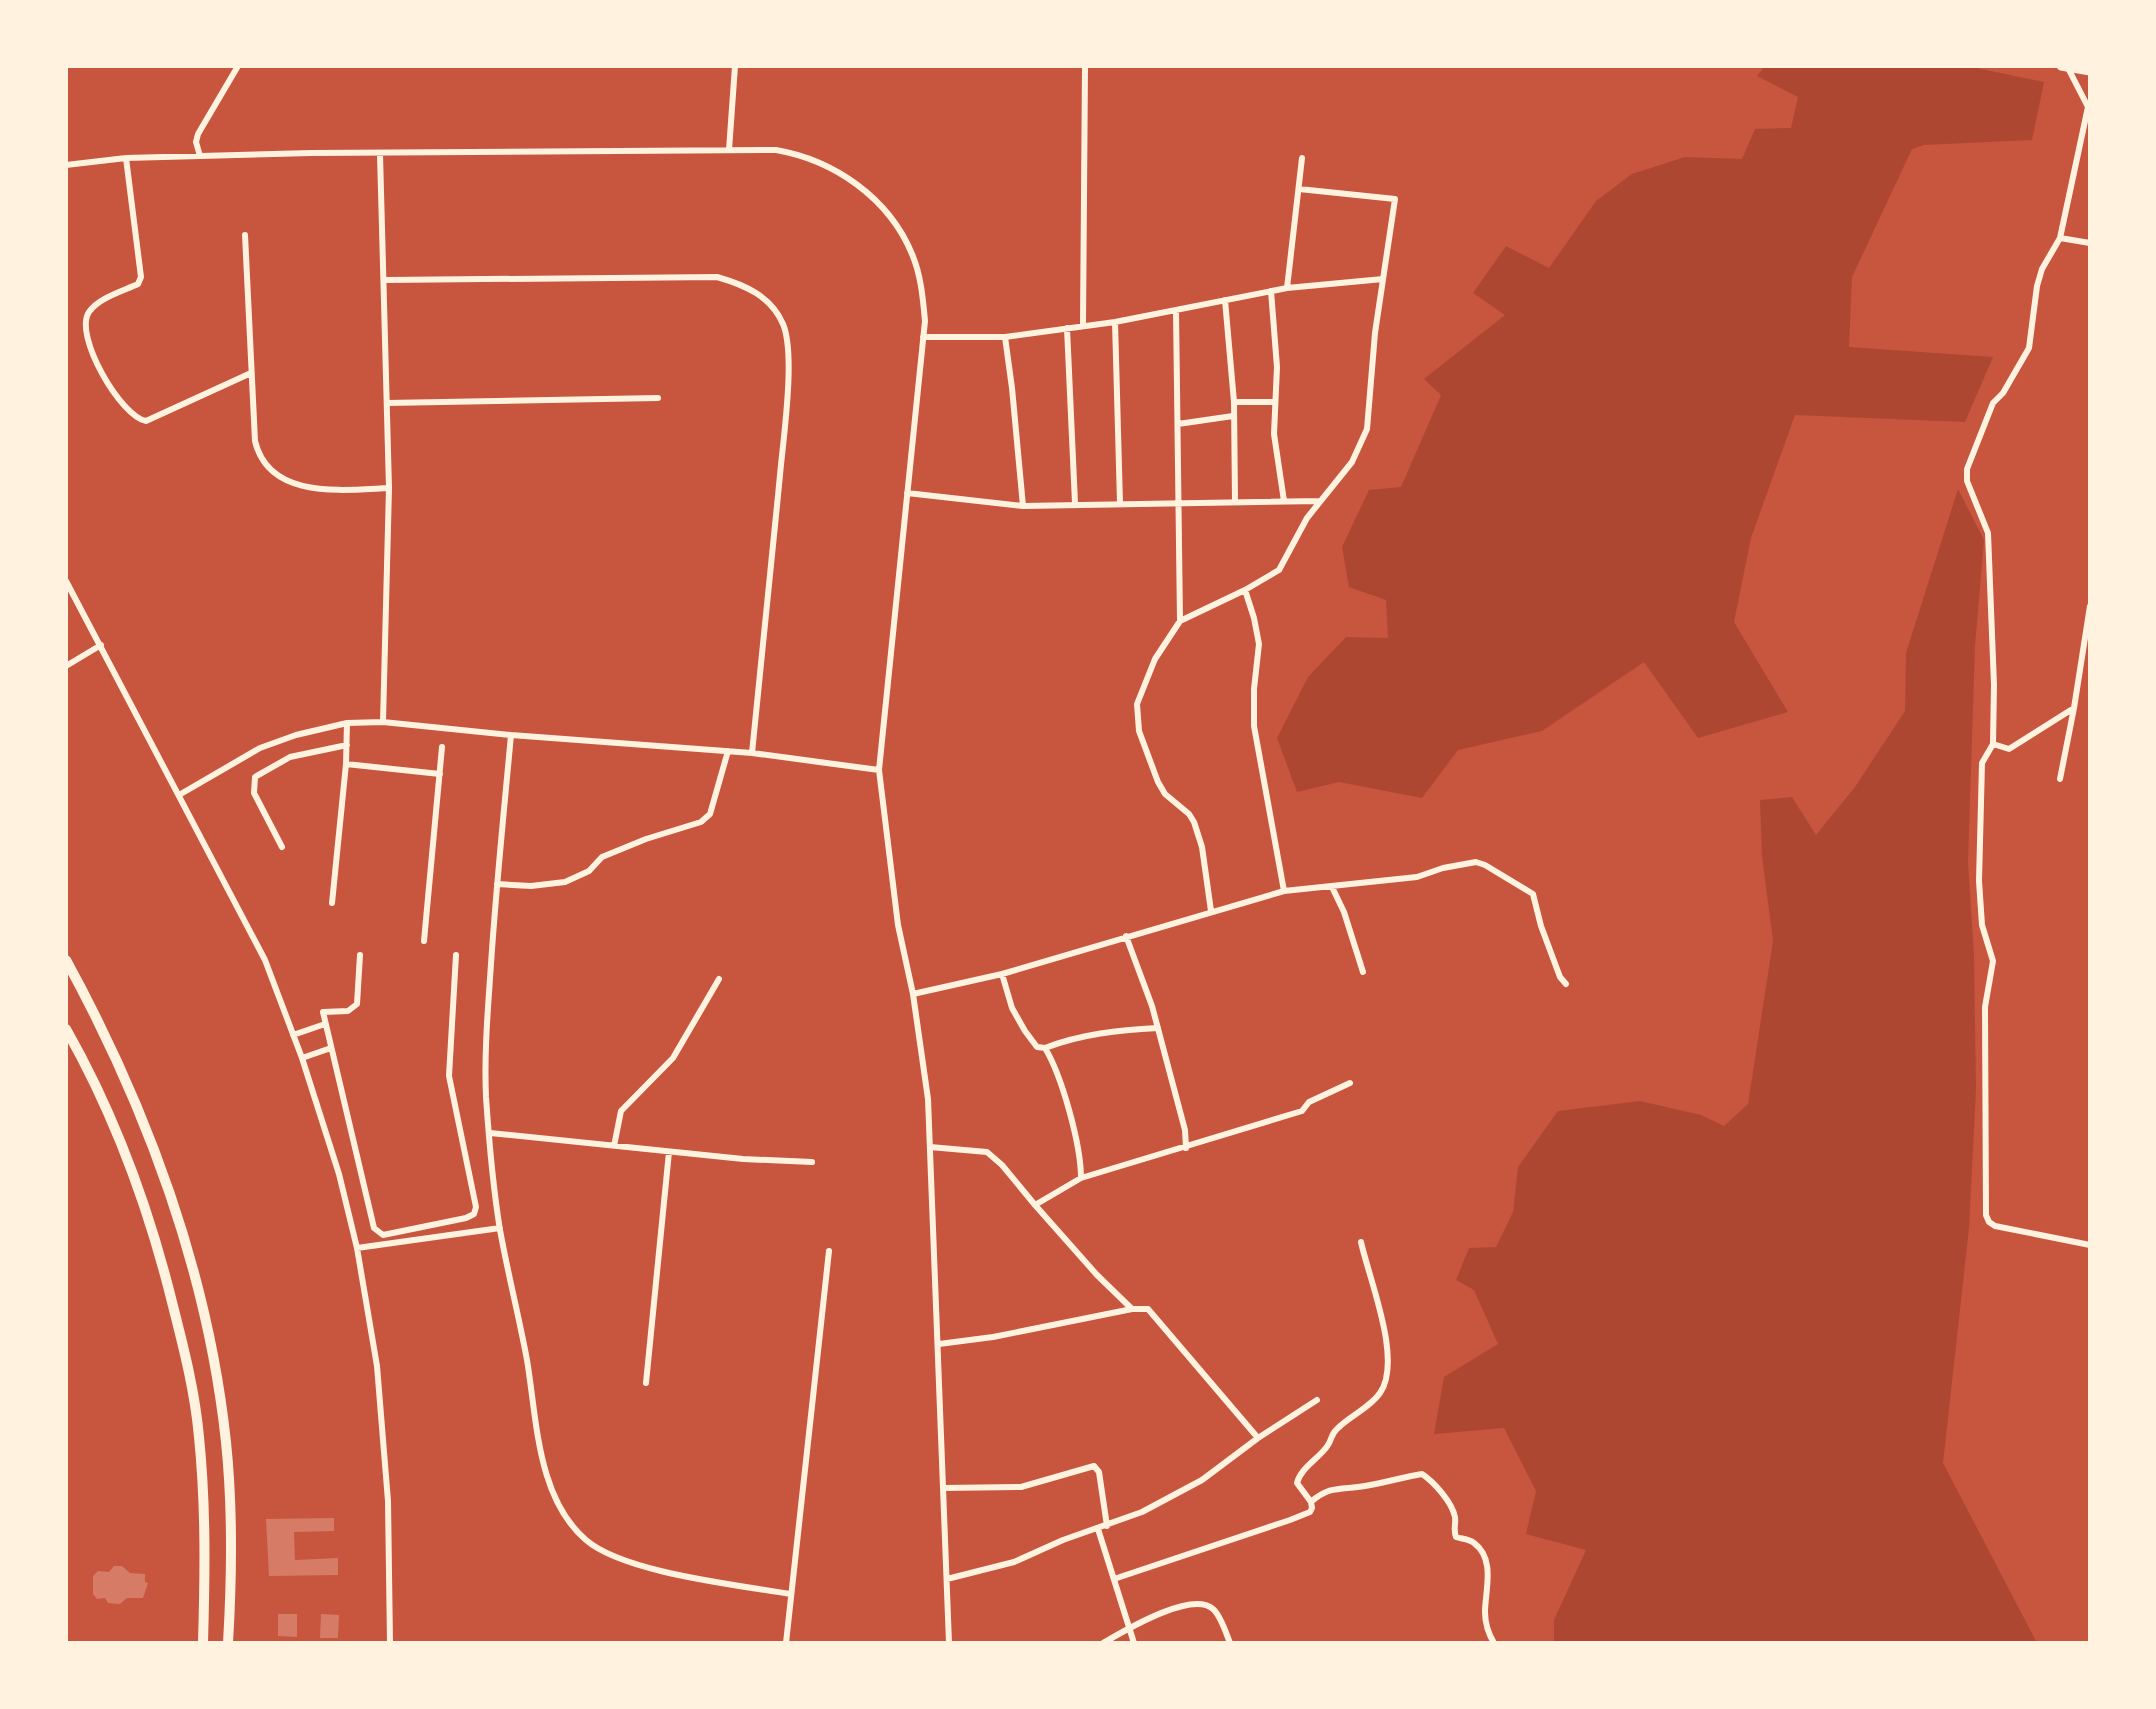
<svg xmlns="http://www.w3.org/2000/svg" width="2156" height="1709" font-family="'Noto Serif',serif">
<rect width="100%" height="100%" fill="#c8553d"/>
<!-- green -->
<path fill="#ae4732" d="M 1765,66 L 1967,66 L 2044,82 L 2032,140 L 1924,145 L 1912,149 L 1852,277 L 1849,347 L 1993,357 L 1965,422 L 1795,415 L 1751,538 L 1734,622 L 1788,712 L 1698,738 L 1644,662 L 1542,731 L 1458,750 L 1422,798 L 1339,782 L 1297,792 L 1277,738 L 1308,677 L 1346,637 L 1388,638 L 1386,600 L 1349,587 L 1342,547 L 1369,490 L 1401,487 L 1441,395 L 1424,379 L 1505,315 L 1473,293 L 1506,246 L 1549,268 L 1596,201 L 1632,174 L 1685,157 L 1742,159 L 1755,129 L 1791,128 L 1798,97 L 1757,76 Z
M 1958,489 L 1984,540 L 1975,646 L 1968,862 L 1974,955 L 1976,1090 L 1969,1228 L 1943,1463 L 2037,1643 L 1554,1643 L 1554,1620 L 1586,1550 L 1526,1534 L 1536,1491 L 1504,1428 L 1434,1434 L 1444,1377 L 1498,1344 L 1474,1290 L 1456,1280 L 1469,1248 L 1496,1247 L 1513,1212 L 1518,1167 L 1558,1111 L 1640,1101 L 1701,1115 L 1724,1126 L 1748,1104 L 1773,941 L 1762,856 L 1760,800 L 1792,797 L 1816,835 L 1855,787 L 1905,711 L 1906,653 Z"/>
<!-- building -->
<path fill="#d67c66" d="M 334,1518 L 334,1531 L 294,1532 L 295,1560 L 338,1558 L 338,1575 L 269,1576 L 266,1519 Z
M 114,1566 L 122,1566 L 130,1573 L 145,1574 L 145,1582 L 148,1583 L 143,1598 L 127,1598 L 120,1604 L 108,1603 L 105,1598 L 97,1599 L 93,1594 L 93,1576 L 98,1571 L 109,1572 Z
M 278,1614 L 297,1614 L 297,1637 L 278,1636 Z
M 321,1614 L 339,1615 L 338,1638 L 320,1638 Z"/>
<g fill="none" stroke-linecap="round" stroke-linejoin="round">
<!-- minor -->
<path stroke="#fff3e0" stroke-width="6" d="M 2068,68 L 2088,107 L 2060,238 L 2042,269 L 2037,286 L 2029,348 L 2003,393 L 1993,403 L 1967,469 L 1967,481 L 1988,533 L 1994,685 L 1993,744 L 1982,763 L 1979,881 L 1982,925 L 1993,961 L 1985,1007 L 1986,1215 L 1989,1222 L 1995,1226 L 2090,1245
M 729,150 L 735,66
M 380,154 L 389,488 L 383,722
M 200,156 L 196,142 L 198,134 L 238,66
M 126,158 L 141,277 L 138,284 C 123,291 98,298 89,312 C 73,335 121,417 146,421 L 251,373
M 66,165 L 126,158 L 311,153 L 776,150 C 834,160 889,198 912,254 C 921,275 923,299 925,321 L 879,770 L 898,925 L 913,994 L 928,1099 L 949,1643
M 245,235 L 255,441 C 269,500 342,490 389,488
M 2060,238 L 2090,243
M 385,280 L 717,277 C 745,285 771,296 783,324 C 796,355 783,440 780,475 C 771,568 761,661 752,753
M 1287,288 L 1302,158
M 1271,291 L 1277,367 L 1274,434 L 1284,501
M 1225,300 L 1234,402 L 1235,502
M 1176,311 L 1180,621
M 1115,322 L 1120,503
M 1083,326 L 1085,66
M 1067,328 L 1075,503
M 923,337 L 1005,337 L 1115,322 L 1287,288 L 1383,279
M 1005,337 L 1012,388 L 1023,506
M 1234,402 L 1275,402
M 387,403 L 658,398
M 1178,424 L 1233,416
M 907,493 L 1023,506 L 1320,501
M 66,581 L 265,960 L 302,1058 L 339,1174 L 357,1248 L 377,1366 L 388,1501 L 390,1643
M 1245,590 L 1254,618 L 1259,644 L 1254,689 L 1254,726 L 1284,891
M 66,666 L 101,645
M 511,735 C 504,811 496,888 491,964 C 488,1008 484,1053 486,1097 C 489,1141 493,1187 500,1230 C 508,1274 519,1317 527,1360 C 537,1420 537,1498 586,1540 C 624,1573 739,1585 790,1594
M 1993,744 L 2009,749 L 2074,708 L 2090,606
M 346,764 L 440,774
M 2060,779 L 2074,708
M 179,795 L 260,748 L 296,735 L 347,723 L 383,722 L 511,735 L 752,753 L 879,770
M 282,847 L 254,793 L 255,777 L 290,757 L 347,745
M 497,884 L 531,886 L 565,882 L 589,871 L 602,857 L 646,839 L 701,822 L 710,814 L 728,751
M 1332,887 L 1344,912 L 1363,972
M 332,903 L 346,764 L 347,723
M 1211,911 L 1202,847 L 1194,822 L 1189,814 L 1165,794 L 1158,782 L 1139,731 L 1137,704 L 1155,659 L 1180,621 L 1245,590 L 1279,570 L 1307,518 L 1352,462 L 1367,429 L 1375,333 L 1395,199 L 1299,189
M 1126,936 L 1152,1006 L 1185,1130 L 1186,1148
M 424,941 L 442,747
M 360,955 L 357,1004 L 348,1011 L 323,1012 L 374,1228 L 383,1235 L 466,1218 L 474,1214 L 476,1207 L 449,1076 L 456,955
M 1002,974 L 1012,1008 L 1025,1031 L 1037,1047 L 1045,1048 C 1062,1076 1081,1145 1081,1178
M 913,994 L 1002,974 L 1284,891 L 1417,877 L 1443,868 L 1476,862 L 1485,865 L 1533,894 L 1541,926 L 1560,977 L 1566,984
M 293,1035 L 325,1024
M 1045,1048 C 1081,1034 1119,1030 1158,1028
M 302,1058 L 331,1048
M 490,1133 L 743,1159 L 812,1162
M 614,1146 L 621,1111 L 673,1058 L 719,979
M 930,1147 L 987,1152 L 1002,1165 L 1035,1205 L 1081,1178 L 1302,1111 L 1309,1102 L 1350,1083
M 1035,1205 L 1097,1275 L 1132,1309
M 357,1248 L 500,1228
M 939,1344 L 993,1337 L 1132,1309 L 1148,1309 L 1258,1438
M 646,1383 L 669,1152
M 943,1488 L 1021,1487 L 1094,1466 L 1099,1472 L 1107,1526
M 1311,1502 L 1297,1483 C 1301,1467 1320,1458 1328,1445 C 1332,1439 1331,1434 1337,1429 C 1349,1416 1370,1408 1380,1393 C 1403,1360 1369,1279 1361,1242
M 1098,1529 L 1134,1643
M 947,1579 L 1014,1562 L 1063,1540 L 1142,1512 L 1202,1480 L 1258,1438 L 1317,1400
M 1114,1579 L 1290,1520 L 1310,1512 L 1312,1508 L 1311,1502 C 1330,1485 1342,1490 1365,1486 C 1384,1483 1403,1477 1422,1474 C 1434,1482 1452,1502 1455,1517 C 1456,1525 1453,1529 1456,1537 C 1462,1539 1469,1539 1474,1543 C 1496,1559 1485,1591 1485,1612 C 1485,1624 1488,1633 1494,1643
M 786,1643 L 829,1251
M 1103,1643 C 1124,1631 1192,1590 1213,1609 C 1221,1616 1226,1633 1230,1643"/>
<!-- secondary -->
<path stroke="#fff3e0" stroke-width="9" d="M 2061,66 L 2090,71"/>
<!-- primary -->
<path stroke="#fff3e0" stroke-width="10" d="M 66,960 C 147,1108 208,1273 226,1442 C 233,1509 232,1576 228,1643
M 66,1029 C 116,1117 149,1208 173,1306 C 184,1349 195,1392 199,1437 C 206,1506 205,1574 203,1643"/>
</g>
<!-- border -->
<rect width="2156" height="1709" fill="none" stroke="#fff3e0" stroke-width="136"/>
</svg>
